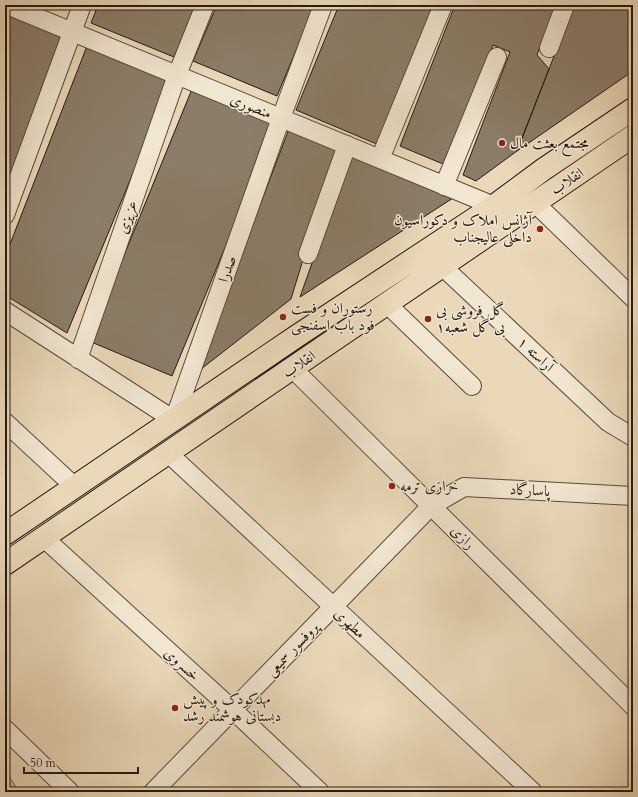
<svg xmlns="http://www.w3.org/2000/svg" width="638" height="797" font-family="Cardo,Amiri,serif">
<rect width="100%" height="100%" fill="#ead8b8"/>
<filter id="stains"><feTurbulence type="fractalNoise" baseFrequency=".005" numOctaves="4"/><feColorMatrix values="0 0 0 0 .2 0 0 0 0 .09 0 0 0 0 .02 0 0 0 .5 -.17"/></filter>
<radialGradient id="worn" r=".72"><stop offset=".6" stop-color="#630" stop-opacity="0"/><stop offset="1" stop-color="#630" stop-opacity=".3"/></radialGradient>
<!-- green -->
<path fill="#c8b89c" stroke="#766958" d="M 5,770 L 16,787 L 10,792 L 5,792 Z"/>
<!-- building -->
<path fill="#8b7d69" stroke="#241a13" d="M 98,5 L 196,5 L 174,57 L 91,23 Z
M 217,5 L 315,5 L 277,96 L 193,61 Z
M 339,5 L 437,5 L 379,145 L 296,110 Z
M 455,5 L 556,5 L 537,55 L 549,69 L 517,151 L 476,181 L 463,175 L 510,52 L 493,45 L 443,164 L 400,146 Z
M 574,5 L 633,5 L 633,71 L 517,151 Z
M 5,12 L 66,37 L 5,197 Z
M 87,46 L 171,81 L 67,333 L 5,295 L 5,257 Z
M 192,89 L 276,124 L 172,376 L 89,341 Z
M 289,129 L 337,148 L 291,299 L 196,373 Z
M 350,156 L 453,198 L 300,297 Z"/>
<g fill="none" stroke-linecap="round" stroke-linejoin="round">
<!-- minor casing -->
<g stroke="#564a3c" stroke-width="20">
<path id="minor" d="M 7,5 L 494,206
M 549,48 L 565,5
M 380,159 L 443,5
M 444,186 L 497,57
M 535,203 L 633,298
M 5,215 L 82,5
M 308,254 L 347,145
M 442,266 L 608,422 L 633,437
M 387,304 L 472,386
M 5,311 L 174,420 L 281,118 L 323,5
M 78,359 L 177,75 L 205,5
M 292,368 L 633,706
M 5,422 L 75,487
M 168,453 L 533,792
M 44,538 L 233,710 L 320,792
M 5,729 L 70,792
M 153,792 L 431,506 L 464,487 L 633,496"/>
</g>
<!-- major casing -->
<g stroke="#241a13" stroke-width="24">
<path id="major" d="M 5,534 L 297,336 L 494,206 L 544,169 L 633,109
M 5,564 L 633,136"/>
</g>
<!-- minor -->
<use href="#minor" stroke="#f1e6d1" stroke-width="18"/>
<!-- major -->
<use href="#major" stroke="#ead8b8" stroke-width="22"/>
</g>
<!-- markers -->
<g fill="#8f2418" stroke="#f1e6d1" stroke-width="1.5">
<circle cx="502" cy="143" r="4"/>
<circle cx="540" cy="229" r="4"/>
<circle cx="283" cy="317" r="4"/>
<circle cx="428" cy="319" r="4"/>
<circle cx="392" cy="486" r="4"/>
<circle cx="175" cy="708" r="4"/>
</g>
<g text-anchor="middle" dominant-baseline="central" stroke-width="3" stroke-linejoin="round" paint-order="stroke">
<!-- street labels -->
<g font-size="15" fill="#241a13" stroke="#f1e6d1">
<text transform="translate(251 106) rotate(22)">منصوری</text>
<text transform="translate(567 181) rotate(-34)">انقلاب</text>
<text transform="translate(127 217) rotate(-71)">عزیزی</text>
<text transform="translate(227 269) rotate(-71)">صدرا</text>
<text transform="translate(536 354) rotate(43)">آراسته ۱</text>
<text transform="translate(299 364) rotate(-34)">انقلاب</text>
<text transform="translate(530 490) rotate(3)">پاسارگاد</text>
<text transform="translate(463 537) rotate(45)">رازی</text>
<text transform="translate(350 623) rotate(43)">مطهری</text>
<text transform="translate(292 649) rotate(-46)">پروفسور سمیعی</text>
<text transform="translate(182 664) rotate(42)">خسروی</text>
</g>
<!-- poi labels -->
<g font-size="15" fill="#241a13" stroke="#f1e6d1" text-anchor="start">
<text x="510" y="143">مجتمع بعثت مال</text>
<text x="532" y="220" text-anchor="end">آژانس املاک و دکوراسیون<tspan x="532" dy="17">داخلی عالیجناب</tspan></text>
<text x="291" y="308">رستوران و فست<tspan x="291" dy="17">فود باب اسفنجی</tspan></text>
<text x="436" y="310">گل فروشی بی<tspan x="436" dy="17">بی گل شعبه۱</tspan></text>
<text x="400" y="486">خرازی ترمه</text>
<text x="183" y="699">مهدکودک و پیش<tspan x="183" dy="17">دبستانی هوشمند رشد</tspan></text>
</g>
</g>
<!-- margin -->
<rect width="638" height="797" fill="none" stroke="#ead8b8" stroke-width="20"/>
<rect x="6" y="6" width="626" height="785" fill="none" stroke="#241a13" stroke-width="2"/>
<rect x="10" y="10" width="618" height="777" fill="none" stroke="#241a13"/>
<!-- scale -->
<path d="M24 767v6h114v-6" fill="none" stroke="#241a13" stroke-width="2"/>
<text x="30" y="767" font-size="12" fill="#241a13" stroke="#f1e6d1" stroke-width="3" paint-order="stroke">50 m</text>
<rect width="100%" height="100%" filter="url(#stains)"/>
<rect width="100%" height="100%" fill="url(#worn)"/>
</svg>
